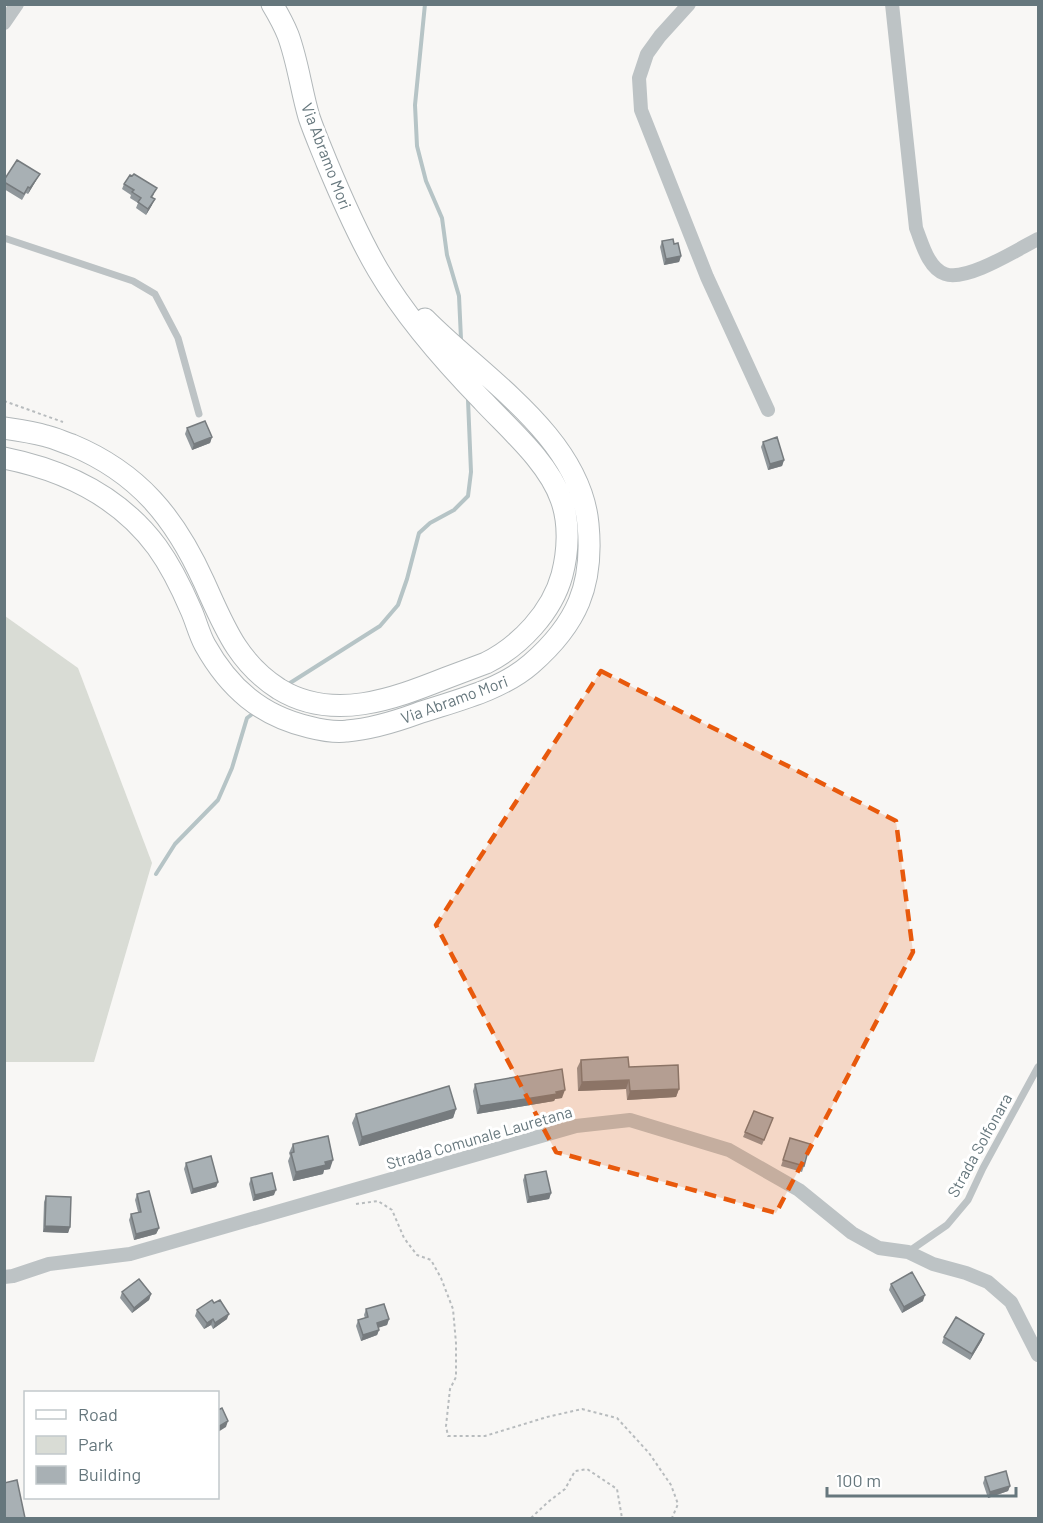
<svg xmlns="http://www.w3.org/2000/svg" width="1043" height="1523" font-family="Barlow,sans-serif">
<rect width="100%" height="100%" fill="#f8f7f5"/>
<!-- green -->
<path fill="#d9dcd5" d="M 5,616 L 78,668 L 152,863 L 94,1062 L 5,1062 Z"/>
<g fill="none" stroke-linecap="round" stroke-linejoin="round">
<!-- stream -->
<path stroke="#b6c4c6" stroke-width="4" d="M 425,4 L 415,105 L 417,146 L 426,181 L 442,218 L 447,255 L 459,296 L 461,339
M 290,683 L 380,626 L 398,605 L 407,579 L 419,533 L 430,523 L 454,510 L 468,496 L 471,472 L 468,400
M 156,874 L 175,844 L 218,800 L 232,768 L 247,718 L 251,715"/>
<!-- primary casing -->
<g stroke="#b1b7b9" stroke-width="23">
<path id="primary" d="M 4,428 C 18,430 32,432 46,436 C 55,438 63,442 72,445 C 139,473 175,518 204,582 C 224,626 237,662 279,689 C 333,722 393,699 446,678 C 459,673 473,668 486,663 C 520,646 552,612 562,575 C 568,552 570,523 561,499 C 548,462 509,429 483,401 C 446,363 405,316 378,270 C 358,236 342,199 327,163 C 321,148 314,132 309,117 C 301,90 298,62 288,35 C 284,25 278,14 272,4
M 4,458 C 64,470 120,497 157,547 C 170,565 182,589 191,610 C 196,621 199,634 205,645 C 229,688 261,716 309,727 C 321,730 335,733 347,731 C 370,729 394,722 416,714 C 454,701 500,691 531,664 C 577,624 594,585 588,524 C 580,437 482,377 425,319"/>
</g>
<!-- path -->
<path stroke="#b8bcbe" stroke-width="2" stroke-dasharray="3 3" stroke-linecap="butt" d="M 4,401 L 63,422
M 356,1204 L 378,1201 L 392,1210 L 404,1238 L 417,1255 L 431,1260 L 441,1278 L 453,1309 L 456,1343 L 456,1377 L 450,1389 L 446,1426 L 448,1436 L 485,1436 L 547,1417 L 582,1409 L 617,1418 L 649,1453 L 671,1485 L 678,1504 L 672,1518
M 531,1518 L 548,1502 L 565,1489 L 575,1471 L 587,1469 L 617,1489 L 622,1518"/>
<!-- service -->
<path stroke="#bdc3c5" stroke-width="7" d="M 4,238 L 133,281 L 155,294 L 178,338 L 199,414
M 908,1252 L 947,1225 L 968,1200 L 983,1168 L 1038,1067"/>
<!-- minor -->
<path stroke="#bdc3c5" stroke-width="14" d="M 689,4 L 660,36 L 647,54 L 639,78 L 641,110 L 707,277 L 768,410
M 892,4 L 916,228 C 922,243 928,268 945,274 C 967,282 1018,249 1038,239
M 4,23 L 17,4
M 4,1277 L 13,1276 L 49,1264 L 130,1254 L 576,1126 L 630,1120 L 729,1150 L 799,1190 L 852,1233 L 879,1248 L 908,1252 L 933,1264 L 966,1273 L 988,1282 L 1011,1302 L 1038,1355"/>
<!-- primary -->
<use href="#primary" stroke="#fff" stroke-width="21"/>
</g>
<!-- wall -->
<path fill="#90979b" d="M 37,179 L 28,194 L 26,193 L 22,200 L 4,189 L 4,180 Z
M 124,184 L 154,194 L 152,198 L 152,205 L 146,215 L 136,208 L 138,203 L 130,198 L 131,195 L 122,189 Z
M 662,241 L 674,244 L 681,256 L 679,262 L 664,265 L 660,247 Z
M 187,428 L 212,437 L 210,443 L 192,450 L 185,434 Z
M 763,442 L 784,460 L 782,466 L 768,470 L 761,447 Z
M 581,1060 L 629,1067 L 679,1089 L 676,1097 L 627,1100 L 626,1089 L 578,1091 L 577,1068 Z
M 475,1084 L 562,1098 L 555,1099 L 554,1101 L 477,1114 L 473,1091 Z
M 456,1109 L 453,1118 L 359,1146 L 352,1123 L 356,1114 Z
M 754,1111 L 773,1118 L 762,1145 L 743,1137 Z
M 790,1138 L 804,1166 L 802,1172 L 781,1166 Z
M 293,1144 L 330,1169 L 324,1170 L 323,1174 L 293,1181 L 288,1161 L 290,1156 L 289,1153 Z
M 186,1163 L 218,1182 L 216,1187 L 191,1194 L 184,1169 Z
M 525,1175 L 551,1193 L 549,1199 L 527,1203 L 523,1180 Z
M 251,1178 L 274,1195 L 253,1201 L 249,1184 Z
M 137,1194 L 159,1228 L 156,1234 L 134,1240 L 129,1220 L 131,1214 L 138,1212 L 135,1200 Z
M 46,1196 L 70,1227 L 68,1233 L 43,1232 L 44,1202 Z
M 891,1284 L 923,1301 L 902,1313 L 889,1290 Z
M 122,1292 L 151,1294 L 149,1300 L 132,1313 L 120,1298 Z
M 366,1309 L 389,1319 L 387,1325 L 379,1327 L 379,1330 L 377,1335 L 361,1341 L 356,1326 L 358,1320 L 365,1318 L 364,1315 Z
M 197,1310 L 227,1319 L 213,1329 L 211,1325 L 204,1329 L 195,1316 Z
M 944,1337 L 982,1340 L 970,1360 L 942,1343 Z
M 985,1477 L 1010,1486 L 1008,1491 L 988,1498 L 983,1483 Z"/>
<!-- shaded-wall -->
<path fill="#767b7e" d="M 40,174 L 28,194 L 30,188 Z
M 155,199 L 152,205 L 146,215 L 148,209 Z
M 681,256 L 679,262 L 664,265 L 666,259 Z
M 212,437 L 210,443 L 192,450 L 194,444 Z
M 784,460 L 782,466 L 768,470 L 770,464 Z
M 629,1080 L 626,1089 L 578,1091 L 582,1082 Z
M 679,1089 L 676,1097 L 627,1100 L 630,1091 Z
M 565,1090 L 562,1098 L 555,1099 L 554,1101 L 477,1114 L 480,1106 Z
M 456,1109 L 453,1118 L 359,1146 L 362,1137 Z
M 333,1160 L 330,1169 L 324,1170 L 323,1174 L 293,1181 L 296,1172 L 325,1162 Z
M 218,1182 L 216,1187 L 191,1194 L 193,1189 Z
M 276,1190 L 274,1195 L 253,1201 L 255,1195 Z
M 551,1193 L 549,1199 L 527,1203 L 529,1197 Z
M 45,1226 L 70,1227 L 68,1233 L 43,1232 Z
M 159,1228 L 156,1234 L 134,1240 L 136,1234 Z
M 151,1294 L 149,1300 L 132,1313 L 134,1308 Z
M 925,1295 L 923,1301 L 902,1313 L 904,1307 Z
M 229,1314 L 227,1319 L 213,1329 L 215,1323 Z
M 213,1319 L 211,1325 L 204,1329 L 207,1323 Z
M 389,1319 L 387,1325 L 375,1329 L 377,1323 Z
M 379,1330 L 377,1335 L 361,1341 L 363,1335 Z
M 984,1334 L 982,1340 L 970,1360 L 972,1354 Z
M 228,1421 L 226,1427 L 218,1432 L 218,1427 Z
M 1010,1486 L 1008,1491 L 988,1498 L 990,1492 Z"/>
<!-- building -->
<path fill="#a8b0b4" stroke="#767b7e" stroke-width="1.5" d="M 17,160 L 40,174 L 30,188 L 28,187 L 24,194 L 4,182 L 4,180 Z
M 134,174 L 157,188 L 151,197 L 155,199 L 148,209 L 138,202 L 141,198 L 132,192 L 134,190 L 124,184 L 130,175 L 132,176 Z
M 673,239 L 674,244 L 678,243 L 681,256 L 666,259 L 662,241 Z
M 205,421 L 212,437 L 194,444 L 187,428 Z
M 777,437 L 784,460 L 770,464 L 763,442 Z
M 628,1057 L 629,1067 L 678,1065 L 679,1089 L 630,1091 L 629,1080 L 582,1082 L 581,1060 Z
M 562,1069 L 565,1090 L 556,1092 L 557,1094 L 480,1106 L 475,1084 Z
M 449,1086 L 456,1109 L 362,1137 L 356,1114 Z
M 754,1111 L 773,1118 L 764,1140 L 745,1132 Z
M 328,1136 L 333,1160 L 325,1162 L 326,1165 L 296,1172 L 291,1153 L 294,1152 L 293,1144 Z
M 790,1138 L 810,1144 L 804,1166 L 783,1160 Z
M 211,1156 L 218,1182 L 193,1189 L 186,1163 Z
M 546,1171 L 551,1193 L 529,1197 L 525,1175 Z
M 272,1173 L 276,1190 L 255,1195 L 251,1178 Z
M 149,1191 L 159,1228 L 136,1234 L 131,1214 L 141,1212 L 137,1194 Z
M 46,1196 L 71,1197 L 70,1227 L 45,1226 Z
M 912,1272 L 925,1295 L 904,1307 L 891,1284 Z
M 139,1279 L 151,1294 L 134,1308 L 122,1292 Z
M 212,1300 L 214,1303 L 220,1300 L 229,1314 L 215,1323 L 213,1319 L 207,1323 L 197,1310 Z
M 384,1304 L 389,1319 L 377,1323 L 379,1330 L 363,1335 L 358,1320 L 368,1317 L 366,1309 Z
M 956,1317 L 984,1334 L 972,1354 L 944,1337 Z
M 218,1408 L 218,1410 L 222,1408 L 228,1421 L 218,1427 Z
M 1006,1471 L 1010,1486 L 990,1492 L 985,1477 Z
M 17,1480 L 25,1518 L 4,1518 L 4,1483 Z"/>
<!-- marked area -->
<path fill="#e8590c" fill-opacity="0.2" stroke="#e8590c" stroke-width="4.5" stroke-dasharray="12 8" stroke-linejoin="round" d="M 601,671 L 896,821 L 913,952 L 776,1213 L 556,1152 L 436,925 Z"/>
<g text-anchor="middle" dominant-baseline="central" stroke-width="6" stroke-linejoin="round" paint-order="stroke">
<!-- street labels -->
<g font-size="16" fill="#66777d" stroke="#fff">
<text transform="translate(327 156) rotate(69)">Via Abramo Mori</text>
<text transform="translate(454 699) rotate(-20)">Via Abramo Mori</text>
<text transform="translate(479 1137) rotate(-16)">Strada Comunale Lauretana</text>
<text transform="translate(979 1145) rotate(-61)">Strada Solfonara</text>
</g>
</g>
<!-- border -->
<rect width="1043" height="1523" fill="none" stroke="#66777d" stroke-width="12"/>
<!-- legend -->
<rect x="24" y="1391" width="195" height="108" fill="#ffffff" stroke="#c2c9cb" stroke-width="1.5"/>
<rect x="36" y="1410" width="30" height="9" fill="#ffffff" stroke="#c2c9cb" stroke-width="1.5"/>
<text x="78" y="1421" font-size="18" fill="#66777d">Road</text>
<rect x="36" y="1436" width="30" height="18" fill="#d9dcd5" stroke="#c2c9cb" stroke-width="1.5"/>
<text x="78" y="1451" font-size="18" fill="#66777d">Park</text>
<rect x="36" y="1466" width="30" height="18" fill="#a8b0b4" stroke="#c2c9cb" stroke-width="1.5"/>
<text x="78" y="1481" font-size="18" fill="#66777d">Building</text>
<!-- scale -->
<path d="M827 1487v9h189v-9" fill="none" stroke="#66777d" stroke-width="3"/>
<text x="836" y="1487" font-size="18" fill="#66777d" stroke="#ffffff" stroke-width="4.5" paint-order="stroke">100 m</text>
</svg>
